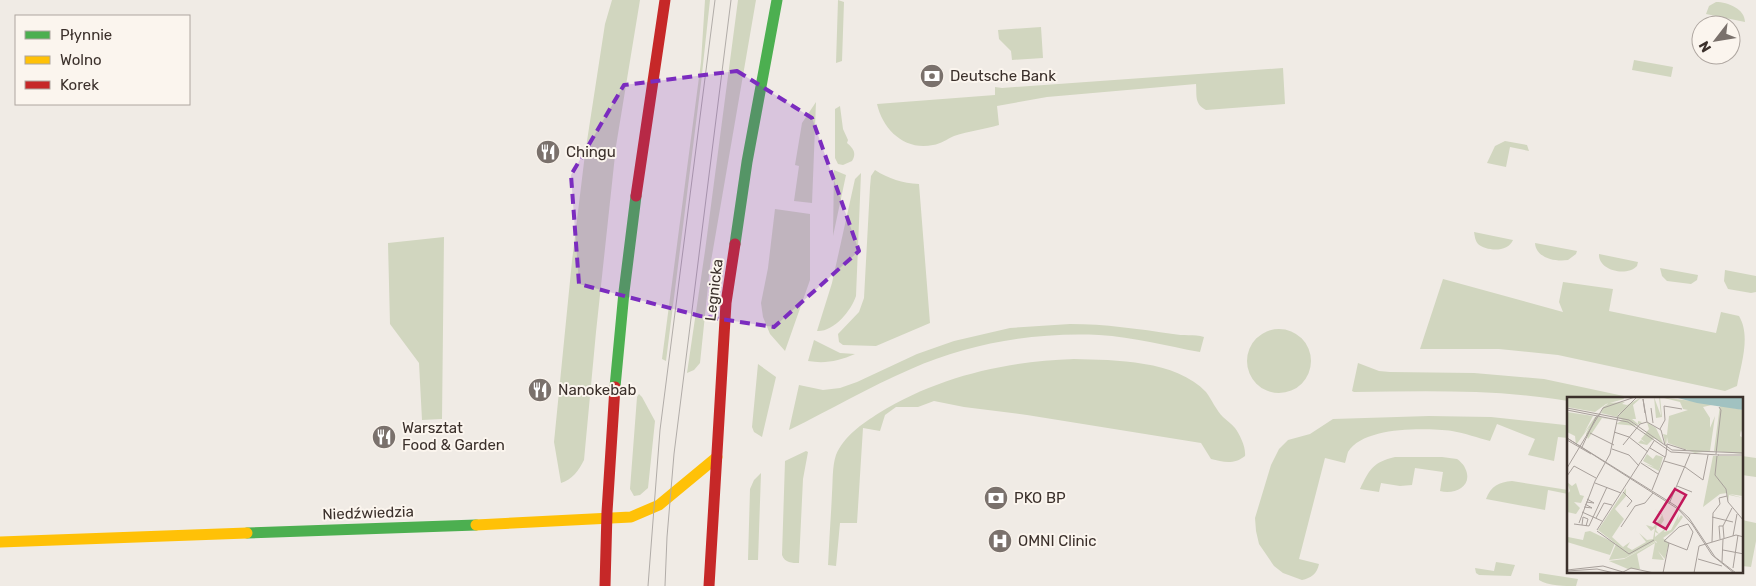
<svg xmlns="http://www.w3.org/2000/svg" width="1756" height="586" font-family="Rubik,sans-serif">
<rect width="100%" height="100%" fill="#f0ebe5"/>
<!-- green -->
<path fill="#d1d6bf" d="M 612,0 L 640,0 L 616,146 L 596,332 L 584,460 C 579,470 572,480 561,483 L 554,442 L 572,261 L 585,154 L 605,24 Z
M 705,0 L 710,0 L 701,83 L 666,361 L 662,359 L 701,62 Z
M 738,0 L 756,0 L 710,267 L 700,363 L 694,370 L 687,373 L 705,251 Z
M 838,0 L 844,2 L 842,61 L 836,63 Z
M 1716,2 C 1728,2 1745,9 1745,22 L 1706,14 L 1709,6 Z
M 1041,27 L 1043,58 L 1012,60 L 1011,51 L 999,39 L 998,30 Z
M 1634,60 L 1673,67 L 1671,77 L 1632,70 Z
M 1283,68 L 1285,104 L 1206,110 C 1194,104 1197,95 1196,84 L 1047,97 L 997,106 L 999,125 C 985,129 969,131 954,136 C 947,139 941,144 933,145 C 905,151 883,130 877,104 L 995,95 L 995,87 L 1002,88 Z
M 816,102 L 812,203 L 794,201 L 799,166 L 795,165 L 802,123 Z
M 840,106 L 843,129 L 848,140 L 847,143 C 853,148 857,153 852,161 L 843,165 L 838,164 L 835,158 L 835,109 Z
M 1505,141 L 1527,145 L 1529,151 L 1510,147 L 1506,167 L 1487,163 L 1495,146 Z
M 834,170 L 846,175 L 833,236 Z
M 875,170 C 889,179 902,183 919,184 L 930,323 L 876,346 L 843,345 L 839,342 L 838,334 L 859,312 L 864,298 L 870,187 L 871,176 Z
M 861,173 L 856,296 C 851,311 834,332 817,331 L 832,283 L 855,179 Z
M 775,209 L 810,214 L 810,280 L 785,351 L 770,334 L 763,317 L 761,303 L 768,268 Z
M 1474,232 L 1513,240 C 1508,253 1486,251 1478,244 C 1475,240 1475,237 1474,232 Z
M 444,237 L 442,419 L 422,420 L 419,363 L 390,324 L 388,243 Z
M 1535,243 L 1577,251 L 1576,254 L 1568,260 C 1555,262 1536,258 1535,243 Z
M 1599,254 L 1638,262 L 1637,266 C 1627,277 1598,271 1599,254 Z
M 1660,268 L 1698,275 L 1697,280 L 1691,284 L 1667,281 L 1662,276 Z
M 1725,270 L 1756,276 L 1756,292 L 1751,293 L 1728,289 L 1724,281 Z
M 1443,279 L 1563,312 L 1559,302 L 1563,282 L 1613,289 L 1609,311 L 1716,333 L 1721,312 L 1739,316 C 1751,336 1741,364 1737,386 L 1725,391 L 1558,355 L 1499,349 L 1420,349 Z
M 1070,324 C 1105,324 1139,329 1173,334 C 1183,336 1194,334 1204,337 L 1200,352 C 1166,346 1134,337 1099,335 C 1036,332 969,343 911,369 C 869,387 830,410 789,430 L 799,385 L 823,390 L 840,388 L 857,382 L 917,354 L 954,341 L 1010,328 Z
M1247 361a32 32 0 1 1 64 0a32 32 0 1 1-64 0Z
M 814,340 L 840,353 L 855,354 C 839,361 825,364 808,361 Z
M 1074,359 C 1115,360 1176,360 1206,392 C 1212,400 1216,410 1223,417 C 1227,421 1232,424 1235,428 C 1240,435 1246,447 1245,456 C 1234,465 1223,462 1211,459 L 1201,443 L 1027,415 L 964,407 L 934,401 L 918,407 L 896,407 L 885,415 L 880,431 L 863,428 L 857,523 L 840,523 L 836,566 L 828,565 C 829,541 831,517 832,493 C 833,481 832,467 836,455 C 844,436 862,424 879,413 C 937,377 1006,361 1074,359 Z
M 1358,363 L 1379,371 L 1390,372 L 1474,373 L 1544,379 L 1633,398 L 1568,398 L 1568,401 C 1498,389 1426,391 1354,392 L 1352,391 Z
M 758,364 L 776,377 L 762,437 L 754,432 L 752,427 Z
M 639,394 L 642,397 L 655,421 L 648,488 L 640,495 L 634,496 L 630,489 L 637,397 Z
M 1429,416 L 1491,417 L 1565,425 L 1568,426 L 1568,438 L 1558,437 L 1554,461 L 1528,455 L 1535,439 L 1497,424 L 1490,441 C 1478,438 1465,433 1452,431 C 1426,428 1364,426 1348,452 C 1347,455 1346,460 1345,463 L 1325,458 L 1299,559 L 1319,564 C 1317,574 1311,578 1302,580 L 1283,573 L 1274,566 L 1259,544 L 1256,531 L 1255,518 L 1271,465 L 1279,449 L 1288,440 L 1310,434 L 1333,419 Z
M 806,451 L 808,452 L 803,479 L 799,563 C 792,563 785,563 782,555 L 785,461 Z
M 1742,456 L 1756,458 L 1756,477 L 1742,475 Z
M 1395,457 L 1442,457 L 1457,459 C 1460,461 1464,465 1465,468 C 1474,486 1455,495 1440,491 L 1443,472 L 1415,468 L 1412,485 L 1400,486 L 1381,483 L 1379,492 L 1360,489 C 1369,470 1373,462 1395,457 Z
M 761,473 L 758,560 L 748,560 L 750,489 L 754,480 Z
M 1512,481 L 1568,490 L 1568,494 L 1548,490 L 1545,510 L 1486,499 C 1491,486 1499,482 1512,481 Z
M 1742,520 L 1756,523 L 1756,541 L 1751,567 L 1742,566 Z
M 1496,562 L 1515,565 L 1511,576 L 1479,575 L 1476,573 L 1475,568 L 1494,571 Z
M 1539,573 L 1578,579 L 1576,586 C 1565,586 1548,586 1539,580 Z"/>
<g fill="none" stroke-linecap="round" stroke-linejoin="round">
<!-- fast -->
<path stroke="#4caf50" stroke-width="11" d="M 735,244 L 747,162 L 777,0
M 615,387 L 624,292 L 636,196
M 247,533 L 476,525"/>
<!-- slow -->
<path stroke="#ffc107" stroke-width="11" d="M 476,525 L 631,517 L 659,505 L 717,457
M 0,542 L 247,533"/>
<!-- jam -->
<path stroke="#c62828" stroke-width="11" d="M 636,196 L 665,0
M 605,586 L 607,512 L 615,387
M 709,586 L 726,303 L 735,244"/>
<!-- tram -->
<path stroke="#b1aca8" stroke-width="1" d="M 648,586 L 660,430 L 715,0
M 665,586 L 667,537 L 674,454 L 731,0"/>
</g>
<!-- marked area -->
<path fill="#7b2cbf" fill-opacity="0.2" stroke="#7b2cbf" stroke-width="4" stroke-dasharray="10 6" stroke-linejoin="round" d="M 737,71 L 812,118 L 859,251 L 774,327 L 700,316 L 579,284 L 571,175 L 624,85 Z"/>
<!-- icons -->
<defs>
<g id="bank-disc" transform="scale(1.25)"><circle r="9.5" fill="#7a716c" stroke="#fbf5ee"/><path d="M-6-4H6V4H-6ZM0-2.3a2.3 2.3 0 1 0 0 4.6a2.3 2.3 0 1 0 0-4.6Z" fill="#fff"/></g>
<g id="restaurant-disc" transform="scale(1.25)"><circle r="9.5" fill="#7a716c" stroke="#fbf5ee"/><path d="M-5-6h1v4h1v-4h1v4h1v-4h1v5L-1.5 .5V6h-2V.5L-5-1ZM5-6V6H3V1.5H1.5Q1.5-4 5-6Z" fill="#fff"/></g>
<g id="hospital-disc" transform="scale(1.25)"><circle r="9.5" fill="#7a716c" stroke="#fbf5ee"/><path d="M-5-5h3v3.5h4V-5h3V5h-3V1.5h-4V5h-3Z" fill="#fff"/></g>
</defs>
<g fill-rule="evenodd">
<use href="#bank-disc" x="932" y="76"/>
<use href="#restaurant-disc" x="548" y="152"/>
<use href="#restaurant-disc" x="540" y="390"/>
<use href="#restaurant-disc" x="384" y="437"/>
<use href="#bank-disc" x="996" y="498"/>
<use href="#hospital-disc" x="1000" y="541"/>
</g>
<g text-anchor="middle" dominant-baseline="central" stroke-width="4" stroke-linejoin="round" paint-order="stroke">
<!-- poi labels -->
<g font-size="15" fill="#3b302b" stroke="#fbf5ee" text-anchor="start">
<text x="950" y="76">Deutsche Bank</text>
<text x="566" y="152">Chingu</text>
<text x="558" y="390">Nanokebab</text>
<text x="402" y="428">Warsztat<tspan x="402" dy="17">Food &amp; Garden</tspan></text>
<text x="1014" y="498">PKO BP</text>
<text x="1018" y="541">OMNI Clinic</text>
</g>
<!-- street labels -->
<g font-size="15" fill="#3b302b" stroke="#fbf5ee">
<text transform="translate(714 290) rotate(-83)">Legnicka</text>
<text transform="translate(368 513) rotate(-2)">Niedźwiedzia</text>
</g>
</g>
<!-- overview -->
<g transform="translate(1567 397)">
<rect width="176" height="176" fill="#f0ebe5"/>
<path d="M 0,0 L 56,0 L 57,2 L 39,7 L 28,15 L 0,10 ZM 75,0 L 66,8 L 69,22 L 65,22 L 71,27 L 71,24 L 75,25 L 72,27 L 70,28 L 64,24 L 69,29 L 49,27 L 56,23 L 51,21 L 53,15 L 50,20 L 34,16 L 36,10 L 42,6 L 58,5 L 55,7 L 60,8 ZM 87,0 L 94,19 L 92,0 L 149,7 L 136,10 L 143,21 L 143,31 L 148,19 L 143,54 L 128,56 L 101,46 L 100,40 L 99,49 L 96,37 L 100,38 L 102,19 L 121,13 L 116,12 L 113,5 L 93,0 L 95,20 L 89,21 ZM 153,8 L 176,13 L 176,39 L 174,33 L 173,39 L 176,41 L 176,57 L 147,54 ZM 0,15 L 26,19 L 17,36 L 28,20 L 33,20 L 48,23 L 35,21 L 21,42 L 19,37 L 22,30 L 9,48 L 8,39 L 0,35 ZM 80,25 L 89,31 L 96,46 L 87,41 L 80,48 L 71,46 L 74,43 L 79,46 L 74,42 L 82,32 ZM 80,57 L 86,62 L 89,58 L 96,60 L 92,74 L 76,66 L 87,70 L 76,64 ZM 146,59 L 176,59 L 176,99 L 162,97 L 176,101 L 162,98 L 161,105 L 160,96 L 153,97 L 136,110 ZM 0,85 L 5,89 L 9,86 L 13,98 L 17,99 L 14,106 L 7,105 L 13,111 L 9,117 L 0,115 L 0,97 L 3,94 ZM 59,91 L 59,99 L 48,112 L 57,122 L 45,140 L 56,150 L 63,145 L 60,150 L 65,153 L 79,145 L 72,136 L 80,143 L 86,142 L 88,131 L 84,134 L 79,128 L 86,130 L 93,122 L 95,118 L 88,112 L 95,117 L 97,123 L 93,129 L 90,128 L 89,133 L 92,137 L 88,135 L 88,140 L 100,130 L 97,135 L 104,133 L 112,117 L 111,123 L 114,118 L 116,120 L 106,134 L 96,141 L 102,146 L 98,162 L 91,154 L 97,163 L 85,162 L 88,146 L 70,157 L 73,172 L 61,172 L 42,164 L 57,162 L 88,145 L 90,146 L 89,144 L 58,161 L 42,163 L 49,147 L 62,157 L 31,133 ZM 23,134 L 48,146 L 43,158 L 0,145 L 1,140 L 16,143 L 18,135 Z" fill="#d1d6bf"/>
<path d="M 107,0 L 176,0 L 176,13 L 130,6 Z" fill="#a1c2c1"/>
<path fill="none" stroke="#a8a09b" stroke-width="1" d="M 0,11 L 62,23 L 105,53 L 177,56M 84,11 L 86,26M 0,13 L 61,25 L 104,55 L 152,58M 78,16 L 76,2 L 80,25M 93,32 L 98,23 L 97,9 L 115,12M 47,35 L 62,40 L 81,55M 23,36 L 47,48M 0,41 L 109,109 L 122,121 L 148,160 L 169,176M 0,41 L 111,112 L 125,127 L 145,158 L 167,176M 0,43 L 24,57M 56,48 L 73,27 L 80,25 L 94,33 L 98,48M 15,50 L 29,20 L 34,17M 83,51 L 98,60M 45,52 L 62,58 L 72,69M 149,57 L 154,13 L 152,10M 151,58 L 177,58M 150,59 L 148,78 L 159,92 L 161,105 L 177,124M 97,64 L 118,70 L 136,83 L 141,58M 74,66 L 91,77M 0,71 L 36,11 L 68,0M 0,79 L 7,69 L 29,81M 28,86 L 54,96M 110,89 L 125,95M 85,93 L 99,58 L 100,47 L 119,53M 56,95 L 65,104 L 60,110M 19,105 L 27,106 L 20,102M 102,107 L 123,57M 17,110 L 25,111 L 18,107M 15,115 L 35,124M 145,120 L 166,125M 29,121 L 37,106 L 45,108M 12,126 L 28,84 L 43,57 L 51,19 L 70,0M 7,127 L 22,129 L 40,90M 121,127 L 126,135 L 120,153 L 97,144 L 112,130 ZM 15,128 L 16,120 L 21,122 L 19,129M 54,130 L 68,109 L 78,106 L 86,96M 30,133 L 87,44M 30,134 L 62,157 L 87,143M 166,139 L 170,117M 157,141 L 156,129 L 165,111M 153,142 L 152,129 L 156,129M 145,145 L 146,116 L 153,107 L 152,101 L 160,99M 156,153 L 177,157M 131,162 L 155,169M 155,165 L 156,142M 166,171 L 171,138M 0,173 L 36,169 L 56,175 L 64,171 L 87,176M 0,174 L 30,172 L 47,176M 60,176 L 77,176M 96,176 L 102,146M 127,176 L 132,149 L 169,138 L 177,140"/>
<path fill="#c2185b" fill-opacity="0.15" stroke="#c2185b" stroke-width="2.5" d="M 108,92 L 119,98 L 99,132 L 87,125 Z"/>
<rect width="176" height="176" fill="none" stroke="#3b302b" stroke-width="2.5"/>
</g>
<!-- legend -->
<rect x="15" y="15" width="175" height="90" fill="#fbf5ee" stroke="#aea6a0"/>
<rect x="25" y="31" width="25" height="8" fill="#4caf50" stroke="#aea6a0"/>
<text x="60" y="40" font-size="15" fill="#3b302b">Płynnie</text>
<rect x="25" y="56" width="25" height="8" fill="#ffc107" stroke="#aea6a0"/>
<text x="60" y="65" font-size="15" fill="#3b302b">Wolno</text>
<rect x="25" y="81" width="25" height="8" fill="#c62828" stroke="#aea6a0"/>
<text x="60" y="90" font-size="15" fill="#3b302b">Korek</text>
<!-- north arrow -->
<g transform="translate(1716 40) rotate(239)"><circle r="24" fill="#fbf5ee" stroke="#aea6a0"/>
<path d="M0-4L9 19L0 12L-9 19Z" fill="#7a716c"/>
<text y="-8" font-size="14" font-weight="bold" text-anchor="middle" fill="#3b302b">N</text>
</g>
</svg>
